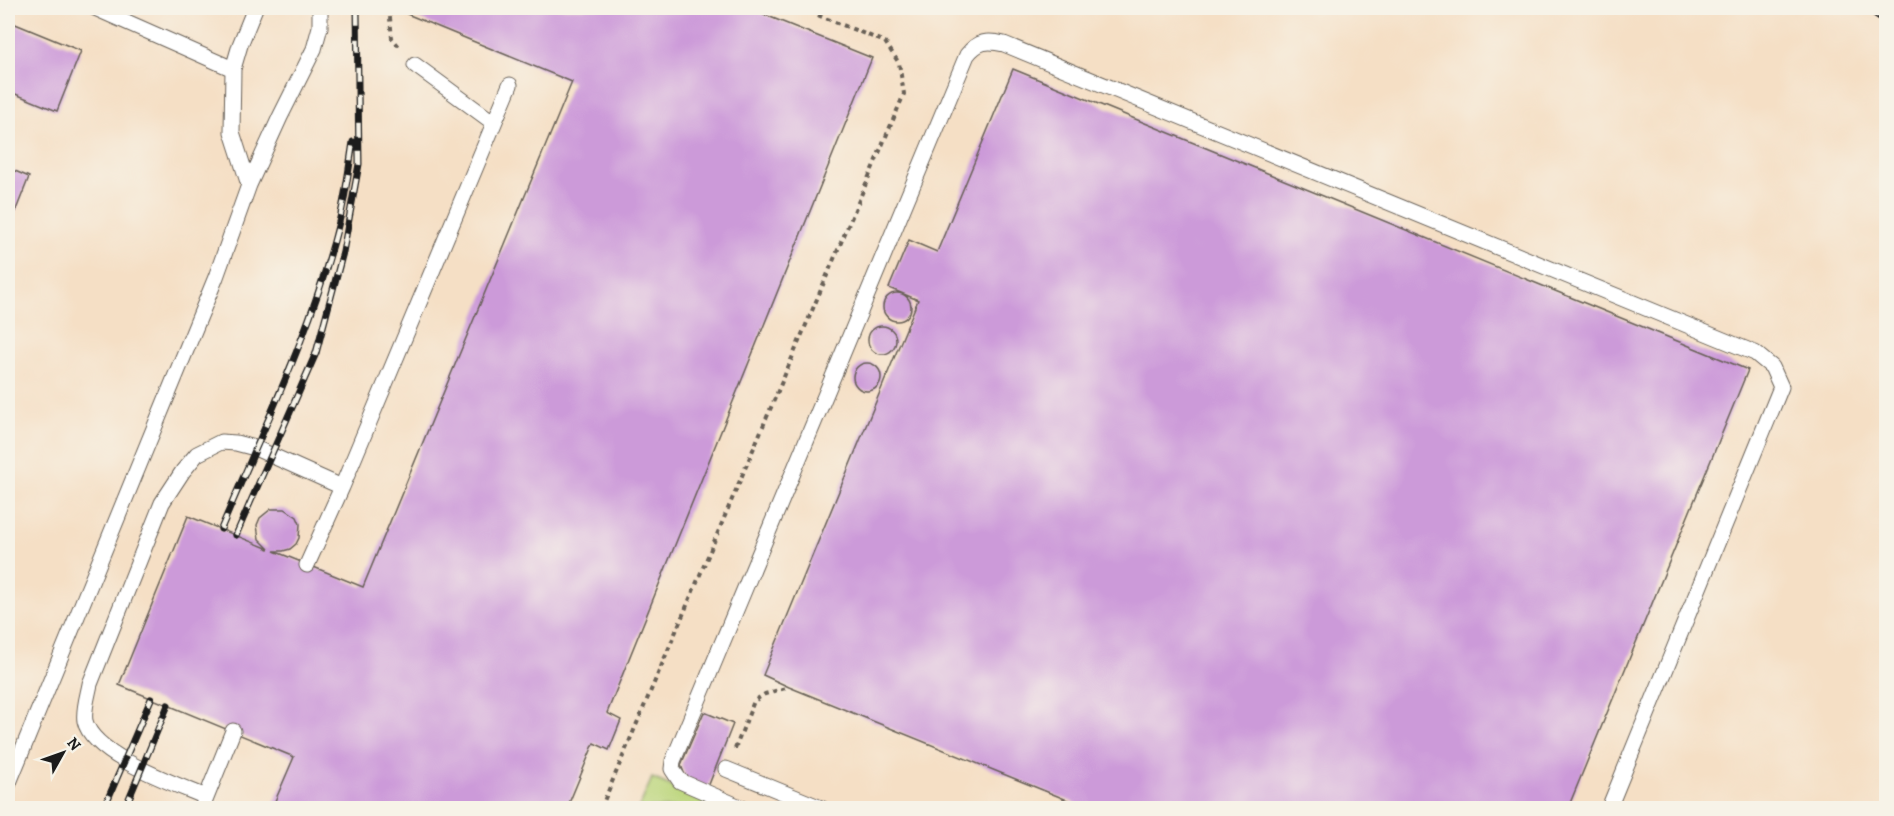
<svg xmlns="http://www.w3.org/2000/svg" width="1894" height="816" font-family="Alegreya,serif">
<rect width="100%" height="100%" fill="#f7f3e8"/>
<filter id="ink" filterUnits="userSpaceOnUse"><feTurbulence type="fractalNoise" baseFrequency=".0167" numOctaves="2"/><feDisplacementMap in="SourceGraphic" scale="12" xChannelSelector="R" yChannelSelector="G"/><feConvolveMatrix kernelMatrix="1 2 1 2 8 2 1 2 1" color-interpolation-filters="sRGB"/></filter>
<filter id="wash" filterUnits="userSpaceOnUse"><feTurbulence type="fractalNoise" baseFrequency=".008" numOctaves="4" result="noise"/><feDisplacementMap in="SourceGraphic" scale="24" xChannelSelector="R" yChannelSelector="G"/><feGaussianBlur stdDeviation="1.35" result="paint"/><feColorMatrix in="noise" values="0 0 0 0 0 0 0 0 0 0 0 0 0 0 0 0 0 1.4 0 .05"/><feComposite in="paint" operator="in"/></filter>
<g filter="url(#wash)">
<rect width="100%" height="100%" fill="#f5dfc5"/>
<!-- green -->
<path fill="#bbd57a" stroke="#6c784b" stroke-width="1.5" d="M 652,778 L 722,808 L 639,808 Z"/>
<g id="blocks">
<!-- building -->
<path fill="#cc9ad9" d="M 409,8 L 748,8 L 872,58 L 607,713 L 621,720 L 609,750 L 594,743 L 567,808 L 272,808 L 294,757 L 119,685 L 188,516 L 269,549 L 259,539 L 257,525 L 260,518 L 271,509 L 285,509 L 297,517 L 300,524 L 299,538 L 296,544 L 290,549 L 283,551 L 274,551 L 363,587 L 572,82 L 407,14 Z
M 8,21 L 81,51 L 57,111 L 8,91 Z
M 1013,69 L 1748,370 L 1568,808 L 1087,808 L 789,687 L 763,675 L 918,300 L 889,288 L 909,240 L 937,252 Z
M 8,168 L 29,177 L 8,230 Z
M883 307a14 14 0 1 1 28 0a14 14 0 1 1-28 0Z
M868 340a14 14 0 1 1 28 0a14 14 0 1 1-28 0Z
M853 377a14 14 0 1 1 28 0a14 14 0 1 1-28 0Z
M 704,712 L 733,724 L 708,787 L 686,778 L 681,765 Z"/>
</g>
</g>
<g filter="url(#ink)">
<use href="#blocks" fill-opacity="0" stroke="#686057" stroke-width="1.5"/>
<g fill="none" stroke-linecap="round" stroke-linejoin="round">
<!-- lane casing -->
<g stroke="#686057" stroke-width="17">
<path id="lane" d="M 95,8 L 233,69
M 415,65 L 494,123
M 249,185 L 232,132 L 233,69 L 240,45 L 255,8
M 307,565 L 342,487
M 726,769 L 821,808
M 8,785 L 216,277 L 249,185 L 280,117 L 314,49 L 320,27 L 320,8
M 206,797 C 176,784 93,756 85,721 C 83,710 88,695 90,684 L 162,503 L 183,471 L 197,454 L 221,442 L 236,443 L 255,448 L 342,487 L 510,85
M 202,808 L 233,731
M 742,808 L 680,781 L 672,769 L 673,761 L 967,55 C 978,41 987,40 1004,44 L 1755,353 L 1772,367 L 1781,387 L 1609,808"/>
</g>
<!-- path -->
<path stroke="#686057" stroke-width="4" stroke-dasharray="4.5 4.5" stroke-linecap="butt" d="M 389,8 L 392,38 L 401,49
M 735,749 L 754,701 L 765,694 L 789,687
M 601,808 L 904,94 L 899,63 L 885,42 L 800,8"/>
<!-- lane -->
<use href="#lane" stroke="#fff" stroke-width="15"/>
<!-- rail casing -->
<g stroke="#1c1c1c" stroke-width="7">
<path id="rail" d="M 1867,8 L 1886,21
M 221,529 C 264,427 314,326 340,218 C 346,193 349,167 353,142
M 236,535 L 316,353 L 343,252 L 359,164 L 357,8
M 104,808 L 151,699
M 125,808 L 168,705"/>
</g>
<!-- rail -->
<use href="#rail" stroke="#f7f3e8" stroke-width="4.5" stroke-dasharray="14" stroke-linecap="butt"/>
</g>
</g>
<!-- margin -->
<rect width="1894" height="816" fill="none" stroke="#f7f3e8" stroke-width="30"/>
<!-- north arrow -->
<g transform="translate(63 753) rotate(50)" stroke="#f7f3e8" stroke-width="4.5" paint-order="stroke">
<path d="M0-4.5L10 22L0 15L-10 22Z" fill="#1c1c1c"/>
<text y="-9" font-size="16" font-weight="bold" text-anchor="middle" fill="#1c1c1c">N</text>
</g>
</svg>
